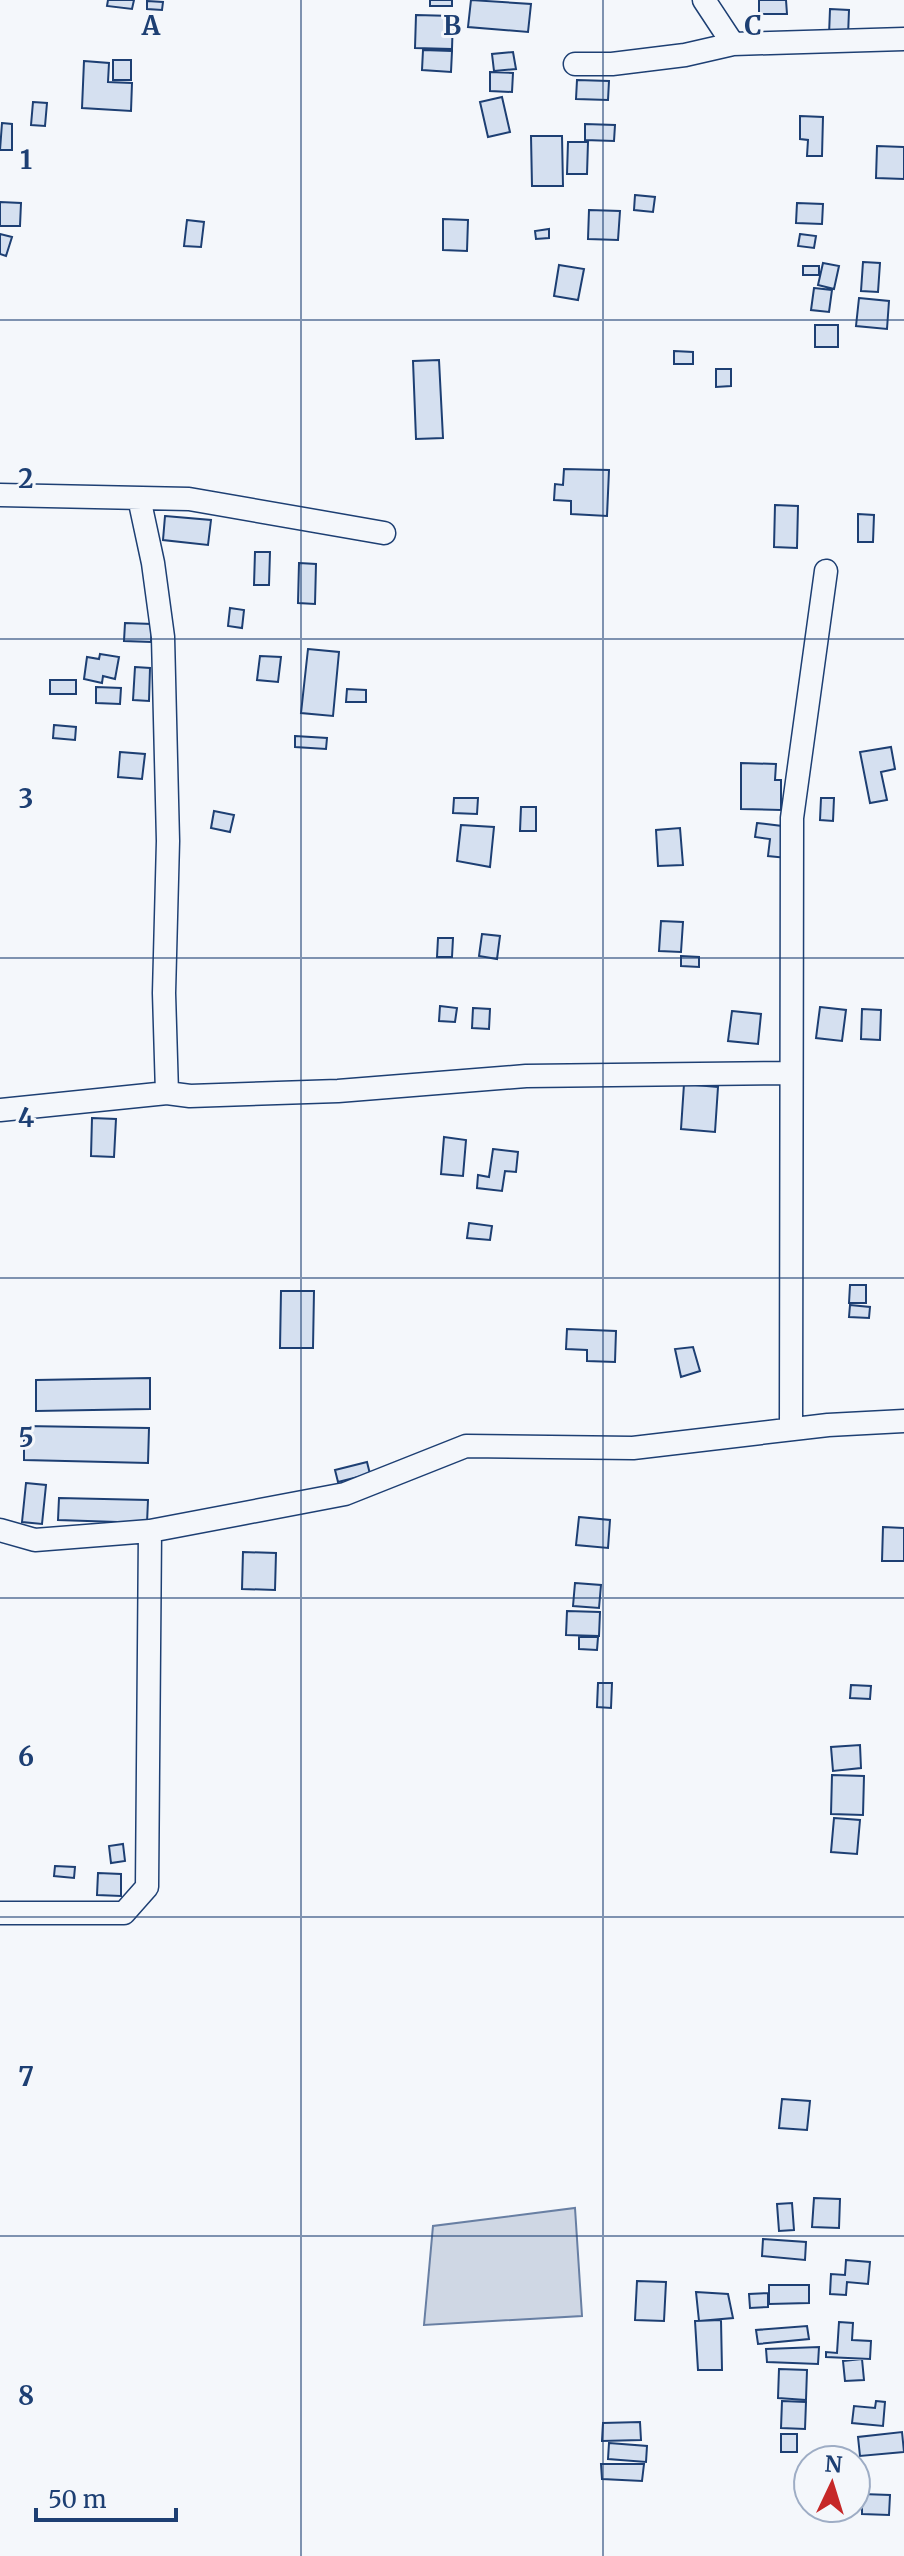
<svg xmlns="http://www.w3.org/2000/svg" width="904" height="2556" font-family="Merriweather,serif">
<rect width="100%" height="100%" fill="#f4f7fb"/>
<!-- water -->
<path fill="#cfd7e4" stroke="#687fa3" stroke-width="2" d="M 575,2208 L 582,2316 L 424,2325 L 433,2226 Z"/>
<!-- building -->
<path fill="#d5e0f0" stroke="#1d3f73" stroke-width="2" d="M 108,0 L 134,0 L 132,9 L 107,6 Z
M 430,0 L 452,0 L 452,6 L 430,6 Z
M 471,0 L 531,4 L 528,32 L 468,27 Z
M 759,0 L 786,0 L 787,14 L 759,14 Z
M 147,1 L 163,2 L 162,10 L 147,9 Z
M 830,9 L 849,10 L 848,36 L 829,35 Z
M 416,15 L 453,16 L 452,49 L 415,48 Z
M 423,50 L 452,51 L 451,72 L 422,70 Z
M 513,52 L 516,69 L 494,71 L 492,54 Z
M 113,60 L 131,60 L 131,80 L 113,80 Z
M 84,61 L 109,63 L 108,82 L 132,83 L 131,111 L 82,108 Z
M 490,72 L 513,73 L 512,92 L 490,91 Z
M 577,80 L 609,81 L 608,100 L 576,99 Z
M 502,97 L 510,132 L 488,137 L 480,102 Z
M 33,102 L 47,103 L 45,126 L 31,125 Z
M 800,116 L 823,117 L 822,156 L 807,156 L 808,140 L 800,139 Z
M 2,123 L 12,124 L 12,150 L 0,150 Z
M 585,124 L 615,125 L 614,141 L 585,140 Z
M 531,136 L 562,136 L 563,186 L 532,186 Z
M 568,142 L 588,142 L 587,174 L 567,174 Z
M 877,146 L 904,147 L 904,179 L 876,178 Z
M 635,195 L 655,197 L 653,212 L 634,210 Z
M 0,202 L 21,203 L 20,226 L 0,226 Z
M 797,203 L 823,204 L 822,224 L 796,223 Z
M 589,210 L 620,211 L 618,240 L 588,239 Z
M 443,219 L 468,220 L 467,251 L 443,250 Z
M 187,220 L 204,222 L 201,247 L 184,246 Z
M 549,229 L 549,238 L 536,239 L 535,231 Z
M 0,234 L 12,237 L 6,256 L 0,254 Z
M 800,234 L 816,236 L 814,248 L 798,246 Z
M 863,262 L 880,263 L 878,292 L 861,291 Z
M 823,263 L 839,266 L 834,289 L 818,285 Z
M 559,265 L 584,269 L 578,300 L 554,296 Z
M 803,266 L 819,266 L 819,275 L 803,275 Z
M 814,288 L 832,290 L 829,312 L 811,310 Z
M 859,298 L 889,301 L 887,329 L 856,326 Z
M 815,325 L 838,325 L 838,347 L 815,347 Z
M 674,351 L 693,352 L 693,364 L 674,364 Z
M 439,360 L 443,438 L 416,439 L 413,361 Z
M 716,369 L 731,369 L 731,386 L 716,387 Z
M 564,469 L 609,470 L 607,516 L 571,514 L 571,501 L 554,500 L 555,484 L 563,485 Z
M 775,505 L 798,506 L 797,548 L 774,547 Z
M 858,514 L 874,515 L 873,542 L 858,542 Z
M 165,516 L 211,520 L 208,545 L 163,540 Z
M 255,552 L 270,552 L 269,585 L 254,585 Z
M 299,563 L 316,564 L 315,604 L 298,603 Z
M 230,608 L 244,610 L 242,628 L 228,626 Z
M 125,623 L 152,624 L 151,642 L 124,641 Z
M 308,649 L 339,652 L 333,716 L 301,713 Z
M 100,654 L 119,657 L 115,679 L 103,676 L 102,683 L 84,679 L 87,657 L 99,659 Z
M 260,656 L 281,657 L 278,682 L 257,680 Z
M 135,667 L 150,668 L 149,701 L 133,700 Z
M 50,680 L 76,680 L 76,694 L 50,694 Z
M 96,687 L 121,688 L 120,704 L 96,703 Z
M 347,689 L 366,690 L 366,702 L 346,702 Z
M 54,725 L 76,727 L 75,740 L 53,738 Z
M 295,736 L 327,738 L 326,749 L 295,747 Z
M 891,747 L 895,769 L 881,772 L 887,800 L 870,803 L 860,752 Z
M 120,752 L 145,754 L 142,779 L 118,777 Z
M 741,763 L 776,764 L 775,780 L 781,780 L 781,810 L 741,809 Z
M 454,798 L 478,798 L 477,814 L 453,813 Z
M 821,798 L 834,798 L 833,821 L 820,820 Z
M 521,807 L 536,807 L 536,831 L 520,831 Z
M 214,811 L 234,815 L 230,832 L 211,828 Z
M 757,823 L 790,827 L 787,858 L 768,856 L 770,839 L 755,837 Z
M 461,825 L 494,827 L 490,867 L 457,861 Z
M 680,828 L 683,865 L 658,866 L 656,830 Z
M 661,921 L 683,922 L 681,952 L 659,951 Z
M 482,934 L 500,936 L 497,959 L 479,956 Z
M 438,938 L 453,938 L 452,957 L 437,957 Z
M 681,956 L 699,957 L 699,967 L 681,966 Z
M 440,1006 L 457,1008 L 455,1022 L 439,1021 Z
M 820,1007 L 846,1010 L 842,1041 L 816,1038 Z
M 473,1008 L 490,1009 L 489,1029 L 472,1028 Z
M 862,1009 L 881,1010 L 880,1040 L 861,1039 Z
M 732,1011 L 761,1014 L 758,1044 L 728,1041 Z
M 684,1084 L 718,1087 L 715,1132 L 681,1129 Z
M 92,1118 L 116,1119 L 114,1157 L 91,1156 Z
M 444,1137 L 466,1140 L 463,1176 L 441,1174 Z
M 493,1149 L 518,1152 L 516,1172 L 505,1171 L 502,1191 L 477,1188 L 478,1175 L 489,1177 Z
M 469,1223 L 492,1226 L 490,1240 L 467,1238 Z
M 850,1285 L 866,1285 L 866,1303 L 849,1303 Z
M 281,1291 L 314,1291 L 313,1348 L 280,1348 Z
M 850,1305 L 870,1307 L 869,1318 L 849,1317 Z
M 567,1329 L 616,1331 L 615,1362 L 587,1361 L 587,1350 L 566,1349 Z
M 693,1347 L 700,1371 L 681,1377 L 675,1349 Z
M 150,1378 L 150,1409 L 36,1411 L 36,1380 Z
M 24,1426 L 149,1428 L 148,1463 L 24,1460 Z
M 367,1462 L 370,1474 L 338,1482 L 335,1470 Z
M 26,1483 L 46,1485 L 42,1524 L 22,1522 Z
M 59,1498 L 148,1500 L 147,1523 L 58,1520 Z
M 579,1517 L 610,1520 L 608,1548 L 576,1545 Z
M 883,1527 L 904,1528 L 904,1561 L 882,1561 Z
M 243,1552 L 276,1553 L 275,1590 L 242,1589 Z
M 575,1583 L 601,1585 L 599,1608 L 573,1606 Z
M 567,1611 L 600,1612 L 599,1636 L 566,1635 Z
M 579,1637 L 598,1637 L 597,1650 L 579,1649 Z
M 598,1683 L 612,1683 L 611,1708 L 597,1707 Z
M 851,1685 L 871,1686 L 870,1699 L 850,1698 Z
M 860,1745 L 861,1768 L 833,1771 L 831,1747 Z
M 832,1775 L 864,1776 L 863,1815 L 831,1814 Z
M 834,1818 L 860,1820 L 857,1854 L 831,1852 Z
M 123,1844 L 125,1861 L 111,1863 L 109,1846 Z
M 55,1866 L 75,1867 L 74,1878 L 54,1876 Z
M 98,1873 L 121,1874 L 121,1896 L 97,1895 Z
M 782,2099 L 810,2101 L 807,2130 L 779,2128 Z
M 814,2198 L 840,2199 L 839,2228 L 812,2227 Z
M 792,2203 L 794,2230 L 779,2231 L 777,2204 Z
M 763,2239 L 806,2242 L 805,2260 L 762,2256 Z
M 846,2260 L 870,2262 L 868,2284 L 847,2282 L 846,2295 L 830,2294 L 831,2274 L 845,2275 Z
M 637,2281 L 666,2282 L 664,2321 L 635,2320 Z
M 769,2285 L 809,2285 L 809,2303 L 769,2304 Z
M 696,2292 L 728,2294 L 733,2318 L 699,2321 Z
M 768,2293 L 768,2307 L 750,2308 L 749,2294 Z
M 721,2320 L 722,2370 L 698,2370 L 695,2321 Z
M 839,2322 L 853,2323 L 852,2340 L 871,2341 L 870,2359 L 826,2357 L 826,2352 L 837,2353 Z
M 807,2326 L 809,2339 L 758,2344 L 756,2330 Z
M 819,2347 L 818,2364 L 767,2362 L 766,2349 Z
M 862,2359 L 864,2380 L 845,2381 L 843,2361 Z
M 779,2369 L 807,2370 L 806,2400 L 778,2398 Z
M 782,2401 L 806,2402 L 805,2429 L 781,2428 Z
M 876,2401 L 885,2402 L 883,2426 L 852,2423 L 854,2406 L 875,2408 Z
M 640,2422 L 641,2440 L 602,2441 L 603,2423 Z
M 902,2432 L 904,2452 L 860,2456 L 858,2437 Z
M 781,2434 L 797,2434 L 797,2452 L 781,2452 Z
M 609,2443 L 647,2446 L 646,2462 L 608,2459 Z
M 601,2464 L 644,2464 L 642,2481 L 602,2479 Z
M 862,2494 L 890,2495 L 889,2515 L 862,2514 Z"/>
<g fill="none" stroke-linecap="round" stroke-linejoin="round">
<!-- minor casing -->
<g stroke="#1d3f73" stroke-width="25">
<path id="minor" d="M 704,0 L 733,44
M 575,64 L 612,64 L 685,55 L 733,44 L 904,39
M 0,495 L 189,499 L 384,533
M 139,498 L 153,563 L 163,637 L 168,841 L 164,993 L 167,1093
M 0,1110 L 167,1093 L 190,1096 L 338,1091 L 526,1076 L 789,1073
M 791,1429 L 792,818 L 826,571
M 0,1530 L 35,1540 L 150,1531 L 345,1494 L 466,1446 L 633,1448 L 828,1425 L 904,1421
M 0,1913 L 124,1913 L 147,1887 L 150,1531"/>
</g>
<!-- minor -->
<use href="#minor" stroke="#f4f7fb" stroke-width="22"/>
</g>
<!-- grid -->
<path fill="none" stroke="#1d3f73" stroke-width="2" stroke-opacity="0.55" d="M 301,0 L 301,2556M 603,0 L 603,2556M 0,320 L 904,320M 0,639 L 904,639M 0,958 L 904,958M 0,1278 L 904,1278M 0,1598 L 904,1598M 0,1917 L 904,1917M 0,2236 L 904,2236"/>
<g font-size="26" text-anchor="middle" font-weight="bold" fill="#1d3f73" stroke="#f4f7fb" stroke-width="6" stroke-linejoin="round" paint-order="stroke">
<text x="151" y="35">A</text>
<text x="452" y="35">B</text>
<text x="753" y="35">C</text>
<text x="26" y="169">1</text>
<text x="26" y="488">2</text>
<text x="26" y="808">3</text>
<text x="26" y="1127">4</text>
<text x="26" y="1447">5</text>
<text x="26" y="1766">6</text>
<text x="26" y="2086">7</text>
<text x="26" y="2405">8</text>
</g>
<!-- north arrow -->
<g transform="translate(832 2484) rotate(4)"><circle r="38" fill="#f4f7fb" stroke="#9eadc5" stroke-width="2"/>
<path d="M0-6L14 30L0 20L-14 30Z" fill="#c62828"/>
<text y="-12" font-size="22" font-weight="bold" text-anchor="middle" fill="#1d3f73">N</text>
</g>
<!-- scale -->
<path d="M36 2508v12h140v-12" fill="none" stroke="#1d3f73" stroke-width="4"/>
<text x="48" y="2508" font-size="24" fill="#1d3f73" stroke="#f4f7fb" stroke-width="6" paint-order="stroke">50 m</text>
</svg>
